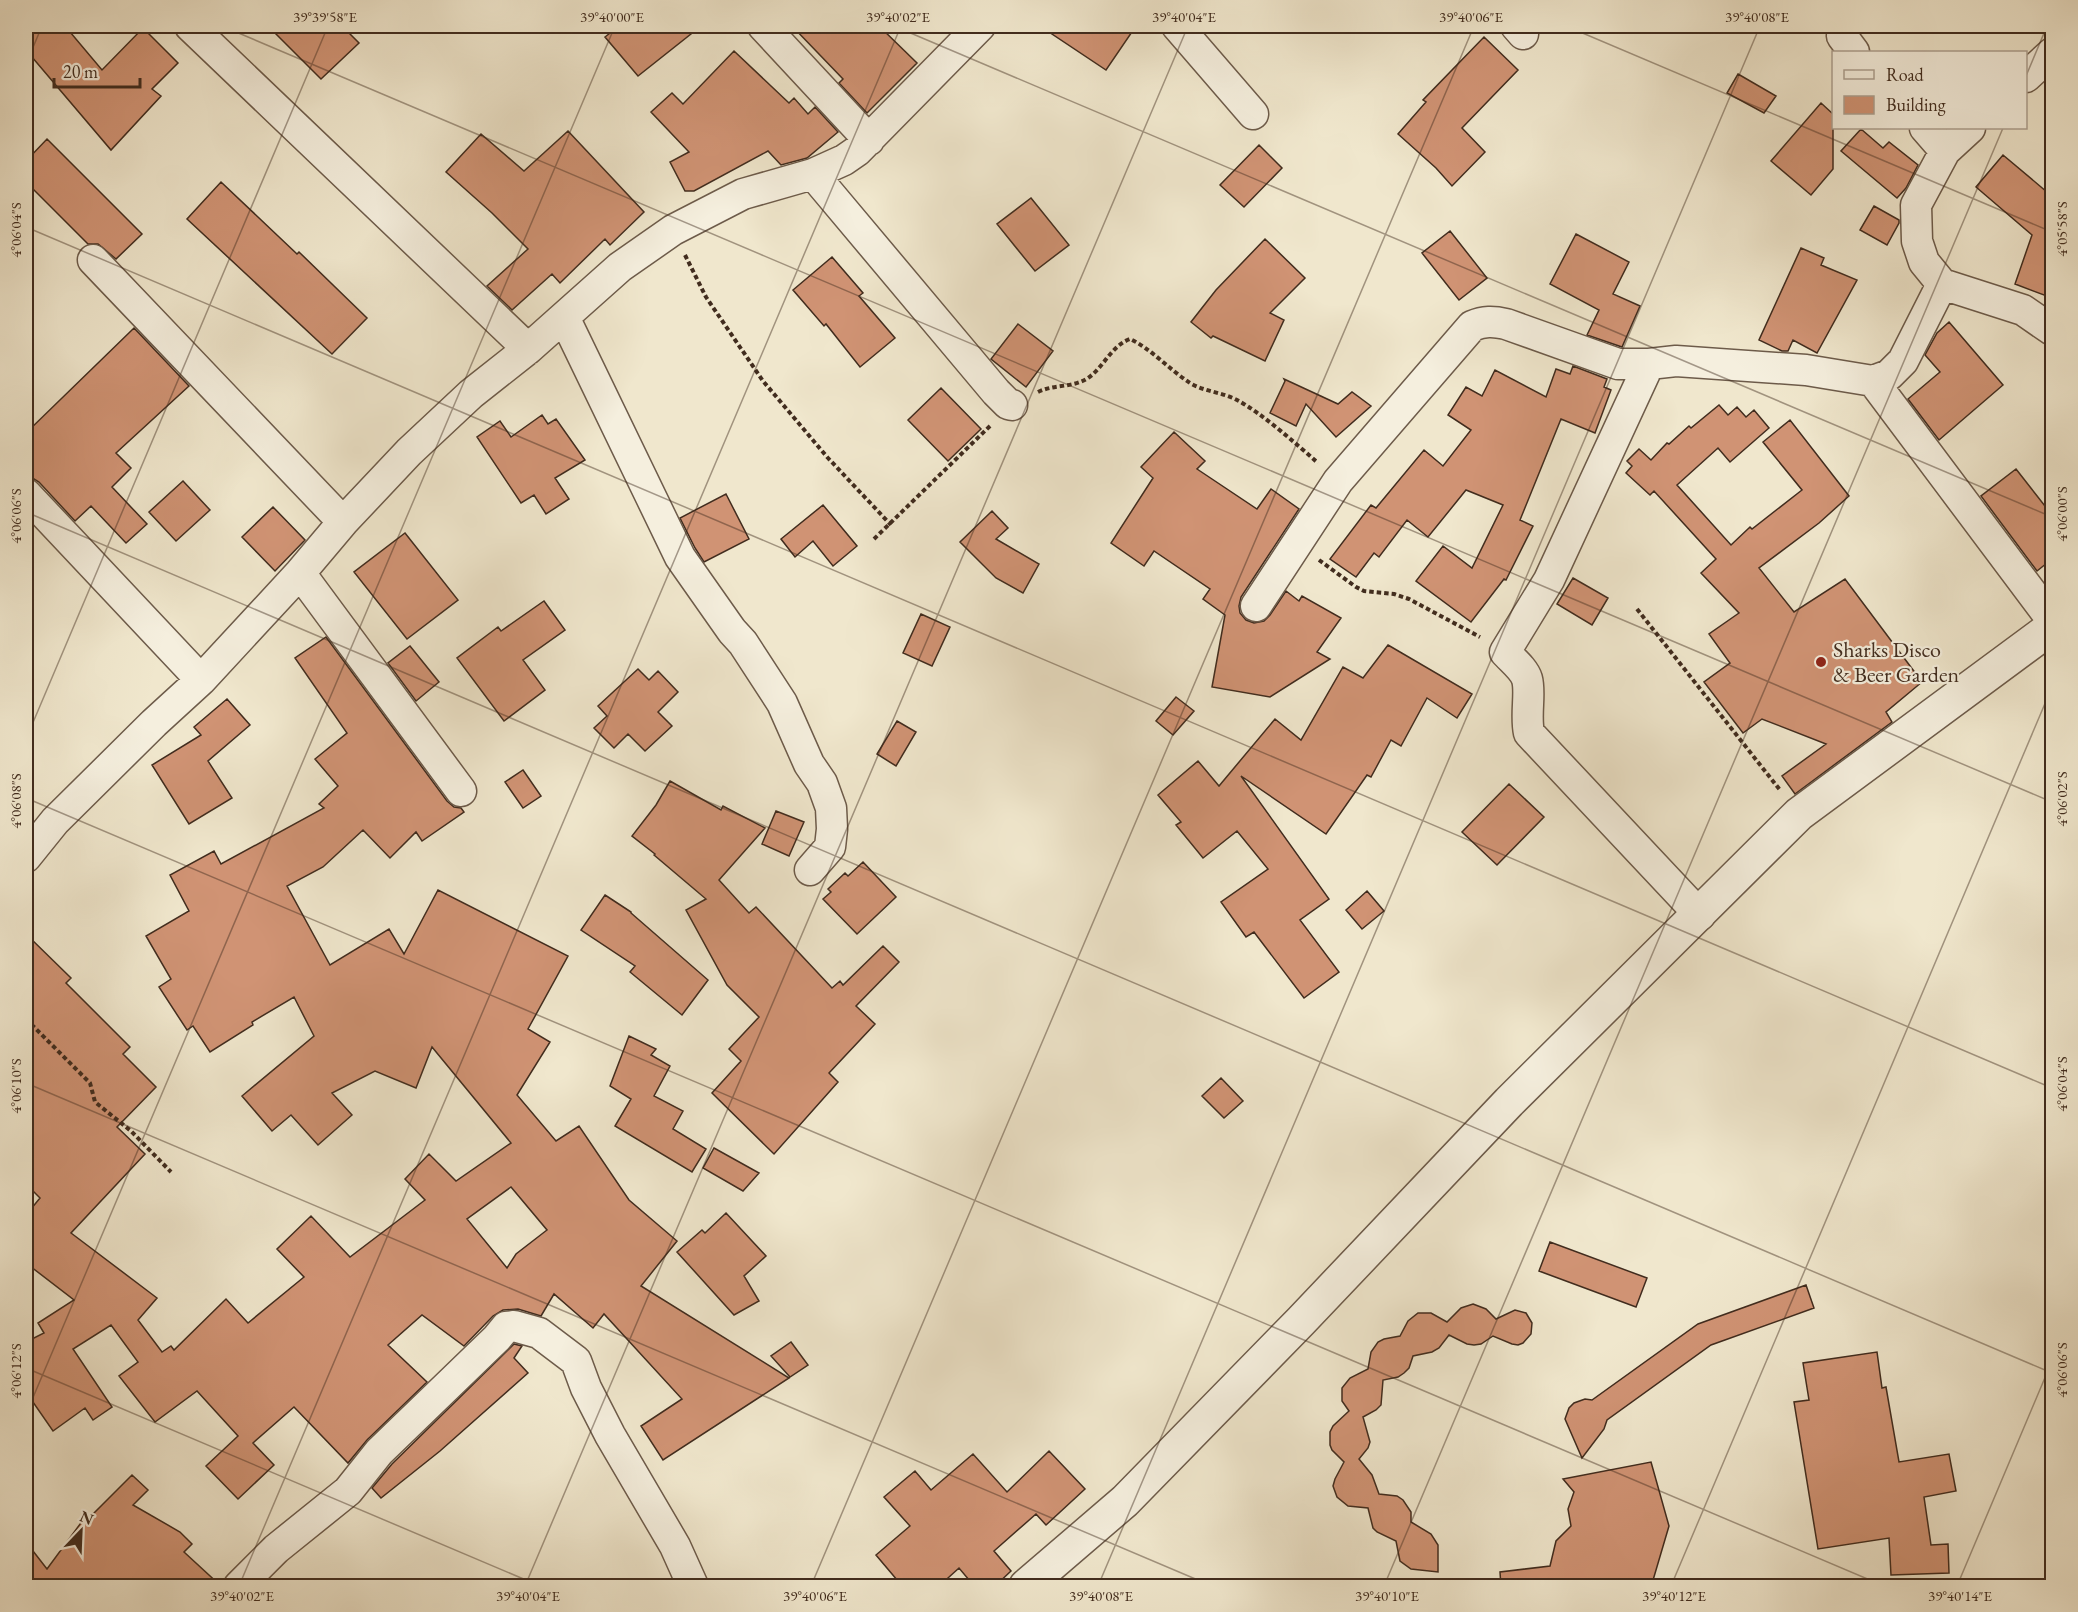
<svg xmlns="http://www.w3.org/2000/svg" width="2078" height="1612" font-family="'EB Garamond',serif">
<rect width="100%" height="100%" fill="#f0e7cd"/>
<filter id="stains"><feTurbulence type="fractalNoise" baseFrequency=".00333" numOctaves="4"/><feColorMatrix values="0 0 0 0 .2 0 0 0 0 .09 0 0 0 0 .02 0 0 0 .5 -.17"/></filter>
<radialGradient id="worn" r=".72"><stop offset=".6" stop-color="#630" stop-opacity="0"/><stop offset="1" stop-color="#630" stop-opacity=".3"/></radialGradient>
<!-- building -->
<path fill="#d09374" stroke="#412c1e" stroke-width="1.5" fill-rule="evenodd" d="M 26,26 L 65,26 L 102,70 L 143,28 L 178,63 L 152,89 L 161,96 L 111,150 L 26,50 Z
M 268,26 L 342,26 L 359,43 L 321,79 Z
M 619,26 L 701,26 L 638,76 L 605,37 Z
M 792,26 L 879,26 L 917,63 L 867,113 L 839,83 L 843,79 Z
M 1040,26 L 1136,26 L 1106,70 Z
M 1484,37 L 1518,70 L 1462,128 L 1485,152 L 1452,186 L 1436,168 L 1398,134 L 1426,102 L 1423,100 Z
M 734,51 L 789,103 L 794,98 L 808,114 L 815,107 L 838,132 L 807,158 L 781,165 L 768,151 L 694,191 L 685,191 L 670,162 L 689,152 L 651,112 L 672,93 L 683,104 Z
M 1738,74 L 1776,96 L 1764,113 L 1727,93 Z
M 1821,103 L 1833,114 L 1833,169 L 1811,195 L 1771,161 Z
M 1861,129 L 1883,148 L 1889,142 L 1918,165 L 1906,188 L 1897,198 L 1841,151 Z
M 568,131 L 644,212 L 610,245 L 605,239 L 560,283 L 552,274 L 512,310 L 487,286 L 528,249 L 492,213 L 446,172 L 481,134 L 524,171 Z
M 47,139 L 142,234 L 116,259 L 98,244 L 88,244 L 26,182 L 26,161 Z
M 1259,145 L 1282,168 L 1244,207 L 1220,185 Z
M 2003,155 L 2047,192 L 2049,187 L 2052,188 L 2052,298 L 2015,284 L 2032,235 L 1976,187 Z
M 221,182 L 297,254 L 299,252 L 367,318 L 332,354 L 187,219 Z
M 1031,198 L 1069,245 L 1035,271 L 997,224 Z
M 1874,206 L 1899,220 L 1899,223 L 1887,245 L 1860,230 Z
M 1450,231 L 1487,278 L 1459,300 L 1422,253 Z
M 1576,234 L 1629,262 L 1613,294 L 1640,306 L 1622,347 L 1587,335 L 1599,310 L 1550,284 Z
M 1265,239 L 1305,278 L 1270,313 L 1284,320 L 1265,361 L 1213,336 L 1211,338 L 1191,322 L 1216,290 Z
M 1801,248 L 1824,258 L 1821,265 L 1857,280 L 1817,353 L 1793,340 L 1788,351 L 1782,351 L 1759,340 Z
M 832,257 L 863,293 L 859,296 L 895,338 L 860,367 L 826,324 L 824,326 L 793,290 Z
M 1949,322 L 2003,385 L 1939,440 L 1908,399 L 1940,372 L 1925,355 L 1937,333 Z
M 1018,324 L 1053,351 L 1026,387 L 991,359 Z
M 134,328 L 189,386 L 116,453 L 131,468 L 112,487 L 147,524 L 126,543 L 91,506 L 75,521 L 39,482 L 26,474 L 26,433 Z
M 1573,366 L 1607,379 L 1604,387 L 1611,390 L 1595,433 L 1561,419 L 1520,520 L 1533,526 L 1506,580 L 1504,579 L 1471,622 L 1416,581 L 1443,546 L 1472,568 L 1503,505 L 1466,490 L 1428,537 L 1407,520 L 1379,557 L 1374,553 L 1356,577 L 1330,559 L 1371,505 L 1376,508 L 1424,450 L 1443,466 L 1471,430 L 1448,415 L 1466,387 L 1482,396 L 1495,370 L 1546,397 L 1556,369 L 1570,374 Z
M 1284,379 L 1338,404 L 1352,392 L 1371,406 L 1336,437 L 1306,404 L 1296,426 L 1270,413 L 1285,381 Z
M 941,388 L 981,429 L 948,461 L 908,420 Z
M 1719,405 L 1728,415 L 1737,407 L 1746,417 L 1754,410 L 1769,428 L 1730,462 L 1718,448 L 1677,485 L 1731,545 L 1750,527 L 1752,529 L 1802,490 L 1763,442 L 1790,420 L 1849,496 L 1819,523 L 1759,568 L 1794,612 L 1845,579 L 1922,682 L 1886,712 L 1892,722 L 1795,794 L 1782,776 L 1826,744 L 1762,719 L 1743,733 L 1704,682 L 1730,663 L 1709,634 L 1739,613 L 1701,573 L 1716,559 L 1654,491 L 1650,495 L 1626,473 L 1632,466 L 1627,461 L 1639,449 L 1651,460 L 1667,443 L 1669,444 L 1689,426 L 1691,428 Z
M 542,415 L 548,424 L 556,419 L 585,460 L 555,478 L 569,499 L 546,514 L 534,495 L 521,503 L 477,437 L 500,421 L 511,437 Z
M 1174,432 L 1205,461 L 1197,469 L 1257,509 L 1271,489 L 1299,509 L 1241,597 L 1239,606 L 1240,613 L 1246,620 L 1254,623 L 1264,621 L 1270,615 L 1286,591 L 1299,601 L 1302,596 L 1341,618 L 1317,652 L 1330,659 L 1270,697 L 1212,687 L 1225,615 L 1203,599 L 1210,589 L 1154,551 L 1144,566 L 1111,543 L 1153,478 L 1141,467 Z
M 2016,469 L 2052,515 L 2052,559 L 2037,571 L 1981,496 Z
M 183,481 L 210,510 L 176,541 L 149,512 Z
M 726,494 L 749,539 L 704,562 L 695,548 L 680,518 Z
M 823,505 L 857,546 L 833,566 L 813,541 L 795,557 L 781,539 Z
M 273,507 L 305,540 L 275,571 L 242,537 Z
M 992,511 L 1008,528 L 996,539 L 1039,564 L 1023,593 L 996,578 L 960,542 Z
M 405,533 L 458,600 L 407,639 L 354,572 Z
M 1573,578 L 1608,598 L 1592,625 L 1557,604 Z
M 544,601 L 565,630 L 523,660 L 545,690 L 504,721 L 457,658 L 498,627 L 501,631 Z
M 921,614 L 950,627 L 932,666 L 903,653 Z
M 326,637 L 447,801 L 454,807 L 461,808 L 464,812 L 422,841 L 416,832 L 390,858 L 363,830 L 323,867 L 287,886 L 330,965 L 389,929 L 404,954 L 438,890 L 568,956 L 528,1029 L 550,1042 L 517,1095 L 556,1141 L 579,1126 L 629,1200 L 677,1241 L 641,1286 L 789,1378 L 663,1460 L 641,1426 L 682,1399 L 604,1314 L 593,1328 L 554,1294 L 541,1316 L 518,1309 L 503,1310 L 493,1316 L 464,1346 L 422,1315 L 388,1345 L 427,1382 L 367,1440 L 348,1463 L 294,1407 L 253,1443 L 274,1465 L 238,1499 L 206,1466 L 238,1436 L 197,1391 L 155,1422 L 119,1376 L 138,1362 L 111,1325 L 73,1349 L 112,1407 L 93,1420 L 85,1408 L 53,1431 L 26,1392 L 26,1342 L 44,1333 L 38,1323 L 74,1300 L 26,1263 L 26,1215 L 40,1198 L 26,1184 L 26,934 L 71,978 L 66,983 L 130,1047 L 123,1054 L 156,1087 L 117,1127 L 145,1154 L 71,1233 L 157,1298 L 138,1320 L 162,1352 L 171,1346 L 174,1350 L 226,1299 L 248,1323 L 304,1277 L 277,1249 L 311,1216 L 350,1257 L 425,1200 L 405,1179 L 429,1154 L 456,1181 L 511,1143 L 432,1047 L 416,1088 L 375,1071 L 332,1093 L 352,1115 L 318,1145 L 291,1115 L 272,1131 L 242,1096 L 314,1036 L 294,997 L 252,1022 L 253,1025 L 210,1052 L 193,1026 L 187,1030 L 159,987 L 171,979 L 146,936 L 189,911 L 170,875 L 214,851 L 221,864 L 324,808 L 319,804 L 338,786 L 315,759 L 347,733 L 295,658 ZM 511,1187 L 547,1230 L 516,1254 L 507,1268 L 467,1219 Z
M 1388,645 L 1472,694 L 1457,718 L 1427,698 L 1401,746 L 1391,740 L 1371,777 L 1367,775 L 1326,834 L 1241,776 L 1329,899 L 1300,920 L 1339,972 L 1304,998 L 1254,932 L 1246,937 L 1221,902 L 1268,869 L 1237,831 L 1203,858 L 1176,825 L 1181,822 L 1158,795 L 1198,761 L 1219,786 L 1275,719 L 1301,740 L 1343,667 L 1363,678 Z
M 410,646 L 439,682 L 416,701 L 388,663 Z
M 638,669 L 649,680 L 658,671 L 678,692 L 658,712 L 672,726 L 645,751 L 628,734 L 614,748 L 594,728 L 607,716 L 598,706 Z
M 1176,697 L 1194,711 L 1173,735 L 1156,721 Z
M 227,699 L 250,725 L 208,761 L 232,798 L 189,824 L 152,765 L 201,735 L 194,727 Z
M 897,721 L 916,732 L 896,766 L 877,754 Z
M 523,770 L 541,796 L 523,808 L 505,782 Z
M 670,781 L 721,810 L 723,806 L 765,828 L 719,880 L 749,913 L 756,907 L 832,988 L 840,981 L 843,985 L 883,946 L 899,962 L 856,1006 L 875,1024 L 829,1073 L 838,1082 L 774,1154 L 712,1093 L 741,1061 L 729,1049 L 759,1017 L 727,985 L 686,910 L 706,899 L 654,855 L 655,854 L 632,836 L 656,805 Z
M 1509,784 L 1544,817 L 1497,865 L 1462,832 Z
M 776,811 L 804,822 L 789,856 L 762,844 Z
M 863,862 L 896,897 L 857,934 L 823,899 L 831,892 L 828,889 L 845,873 L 848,876 Z
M 1367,891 L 1384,911 L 1362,929 L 1346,910 Z
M 605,895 L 631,912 L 631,913 L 708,980 L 682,1015 L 630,972 L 635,966 L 581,930 Z
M 629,1036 L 656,1049 L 651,1055 L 670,1066 L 654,1096 L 683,1111 L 673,1129 L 706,1149 L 692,1172 L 615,1126 L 631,1099 L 610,1086 Z
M 1221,1078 L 1243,1101 L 1224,1118 L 1202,1096 Z
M 714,1148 L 759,1173 L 743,1191 L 703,1168 Z
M 726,1213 L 766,1256 L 744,1276 L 759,1301 L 734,1315 L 677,1252 L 702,1230 L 705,1233 Z
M 1550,1242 L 1647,1278 L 1636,1307 L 1539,1271 Z
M 1806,1285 L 1814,1308 L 1711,1345 L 1607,1420 L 1604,1429 L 1582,1458 L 1565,1419 L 1569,1408 L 1574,1403 L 1585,1399 L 1592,1400 L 1698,1324 Z
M 1473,1304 L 1486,1309 L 1496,1319 L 1515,1310 L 1526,1313 L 1532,1323 L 1531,1334 L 1523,1343 L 1518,1345 L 1512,1344 L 1493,1336 L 1481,1344 L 1474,1345 L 1467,1344 L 1449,1335 L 1439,1348 L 1432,1352 L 1413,1356 L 1409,1368 L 1404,1373 L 1398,1377 L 1383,1380 L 1381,1405 L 1376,1410 L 1363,1417 L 1370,1442 L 1368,1448 L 1359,1459 L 1372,1475 L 1379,1494 L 1397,1496 L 1403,1500 L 1411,1512 L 1411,1522 L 1431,1534 L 1438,1545 L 1438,1572 L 1411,1569 L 1400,1561 L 1396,1541 L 1377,1532 L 1373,1528 L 1368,1508 L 1348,1506 L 1337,1497 L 1333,1486 L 1335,1479 L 1344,1462 L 1332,1450 L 1330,1445 L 1330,1432 L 1333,1426 L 1349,1411 L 1342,1401 L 1342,1388 L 1350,1378 L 1368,1369 L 1371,1352 L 1378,1342 L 1384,1339 L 1400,1336 L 1408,1321 L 1418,1313 L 1431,1313 L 1447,1322 L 1461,1308 Z
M 791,1342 L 808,1365 L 790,1377 L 771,1356 Z
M 514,1344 L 522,1346 L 514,1358 L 528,1373 L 440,1451 L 381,1498 L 372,1488 L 392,1464 Z
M 1877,1352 L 1882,1388 L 1886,1387 L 1899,1462 L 1949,1454 L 1956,1491 L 1924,1497 L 1931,1545 L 1948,1544 L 1949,1573 L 1891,1575 L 1889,1538 L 1818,1549 L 1794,1402 L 1809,1400 L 1803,1363 Z
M 1049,1451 L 1085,1489 L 1046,1525 L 1036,1514 L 994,1551 L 1011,1571 L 994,1587 L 975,1587 L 959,1568 L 938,1587 L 903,1587 L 876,1555 L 910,1526 L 884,1497 L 915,1471 L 931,1490 L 973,1454 L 1007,1492 Z
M 1651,1462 L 1669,1526 L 1651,1587 L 1501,1587 L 1500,1572 L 1550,1566 L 1556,1541 L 1571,1526 L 1568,1509 L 1574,1492 L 1563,1479 Z
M 132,1475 L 148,1490 L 133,1505 L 180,1532 L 192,1544 L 184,1552 L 222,1587 L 26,1587 L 26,1542 L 47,1569 L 86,1516 L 89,1518 Z"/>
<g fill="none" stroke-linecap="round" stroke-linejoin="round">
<!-- minor casing -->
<g stroke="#6d5b4a" stroke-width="33">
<path id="minor" d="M 190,26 L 528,349
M 763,26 L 869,140
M 1177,26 L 1253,114
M 1516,26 L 1523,34
M 1844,26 L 1842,36 L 1854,52
M 2026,77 L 2052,53
M 1925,128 L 1945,151
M 1970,128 L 1945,151 L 1916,205 L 1917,241 L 1924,262 L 1942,284 L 2023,310 L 2052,330
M 813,174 L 996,392 L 1008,404 L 1012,405
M 93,260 L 343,522
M 564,317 L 680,557 L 732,631 L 743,643 L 782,703 L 809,764 L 822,783 L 831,808 L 832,829 L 830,847 L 810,870
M 1649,364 L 1549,580 L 1505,652 C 1512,660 1524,669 1527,679 C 1531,693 1525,715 1529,733 L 1700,915
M 1873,381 L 2052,620
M 26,494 L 201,680
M 300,573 L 461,791
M 1256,606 L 1338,481 L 1472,326 C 1484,321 1493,321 1506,324 L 1618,364 L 1649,364 L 1676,361 L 1806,370 L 1873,381 L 1889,375 L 1903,361 L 1942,284
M 26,857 L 55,821 L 154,723 L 201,680 L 300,573 L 343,522 L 409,452 L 471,394 L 528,349 L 620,267 L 673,230 L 743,194 L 813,174 L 844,160 L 857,151 L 980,26
M 239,1586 L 276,1549 L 348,1491 L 379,1452 L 497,1338 L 506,1327 L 514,1326 L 539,1333 L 576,1361 L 586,1388 L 610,1435 L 675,1546 L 693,1586"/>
</g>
<!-- tertiary casing -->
<g stroke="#6d5b4a" stroke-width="36">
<path id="tertiary" d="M 1026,1586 L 1125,1501 L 1301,1321 L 1509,1102 L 1799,814 L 2052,627"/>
</g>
<!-- path -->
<path stroke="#412c1e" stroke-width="4" stroke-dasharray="4.5 3" stroke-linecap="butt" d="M 685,255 L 706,297 L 763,381 L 828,458 L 891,525
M 1038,392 C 1054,384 1073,388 1088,378 C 1104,367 1111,346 1130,339 C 1150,348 1170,370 1190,383 C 1205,392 1222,392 1237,400 C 1263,414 1295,443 1318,463
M 874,539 L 991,425
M 1319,560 L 1356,587 L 1364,591 L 1394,594 L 1409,599 L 1480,637
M 1637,609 L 1780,790
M 26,1019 L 90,1083 L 95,1102 L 131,1131 L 171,1172"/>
<!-- minor -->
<use href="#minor" stroke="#f5efde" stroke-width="30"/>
<!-- tertiary -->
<use href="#tertiary" stroke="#f5efde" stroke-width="33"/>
</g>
<!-- ticks -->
<path fill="none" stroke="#412c1e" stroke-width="1.5" stroke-opacity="0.45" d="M 222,26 L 2052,802M 894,26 L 2052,517M 1566,26 L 2052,232M 26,64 L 42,26M 2026,76 L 2047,26M 26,227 L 2052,1088M 26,512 L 2052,1373M 26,739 L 328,26M 26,798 L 1884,1586M 26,1083 L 1212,1586M 26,1368 L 540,1586M 26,1414 L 615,26M 239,1586 L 901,26M 525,1586 L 1188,26M 811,1586 L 1474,26M 1098,1586 L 1760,26M 1384,1586 L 2003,128M 1671,1586 L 2052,687M 1957,1586 L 2052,1361"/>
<!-- markers -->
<circle fill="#8f2418" stroke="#f5efde" stroke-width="2" cx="1821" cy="662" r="6"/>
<g text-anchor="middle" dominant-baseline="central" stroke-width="4.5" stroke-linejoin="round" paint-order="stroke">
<!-- poi labels -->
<g font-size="22" fill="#412c1e" stroke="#f5efde" text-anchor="start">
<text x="1833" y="649">Sharks Disco<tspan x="1833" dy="25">&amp; Beer Garden</tspan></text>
</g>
</g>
<!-- margin -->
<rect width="2078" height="1612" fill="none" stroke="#f0e7cd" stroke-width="66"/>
<!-- legend -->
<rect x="1832" y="51" width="195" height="78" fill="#f5efde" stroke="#ada191" stroke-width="1.5"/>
<rect x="1844" y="70" width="30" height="9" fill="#f5efde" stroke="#ada191" stroke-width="1.5"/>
<text x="1886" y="81" font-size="18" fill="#412c1e">Road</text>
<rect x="1844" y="96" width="30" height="18" fill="#d09374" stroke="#ada191" stroke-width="1.5"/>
<text x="1886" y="111" font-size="18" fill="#412c1e">Building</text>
<!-- north arrow -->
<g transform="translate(81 1531) rotate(23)" stroke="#f5efde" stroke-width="4.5" paint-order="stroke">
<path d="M0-4.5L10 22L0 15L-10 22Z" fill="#412c1e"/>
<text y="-9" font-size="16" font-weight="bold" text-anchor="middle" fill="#412c1e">N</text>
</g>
<!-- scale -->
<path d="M54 78v9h86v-9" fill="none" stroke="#412c1e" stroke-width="3"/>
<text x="63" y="78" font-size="18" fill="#412c1e" stroke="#f5efde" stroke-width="4.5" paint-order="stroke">20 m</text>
<rect x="33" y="33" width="2012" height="1546" fill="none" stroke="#412c1e" stroke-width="2"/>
<g font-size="15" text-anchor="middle" fill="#412c1e">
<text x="325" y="22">39°39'58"E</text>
<text x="612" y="22">39°40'00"E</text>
<text x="898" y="22">39°40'02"E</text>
<text x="1184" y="22">39°40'04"E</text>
<text x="1471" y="22">39°40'06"E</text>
<text x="1757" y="22">39°40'08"E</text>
<text transform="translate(2062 229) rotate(-90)" y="5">4°05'58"S</text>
<text transform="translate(16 230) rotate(-90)" y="5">4°06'04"S</text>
<text transform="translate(2062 514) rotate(-90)" y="5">4°06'00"S</text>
<text transform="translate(16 516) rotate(-90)" y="5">4°06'06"S</text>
<text transform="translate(2062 799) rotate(-90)" y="5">4°06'02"S</text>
<text transform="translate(16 801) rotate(-90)" y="5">4°06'08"S</text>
<text transform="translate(2062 1084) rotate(-90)" y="5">4°06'04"S</text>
<text transform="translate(16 1086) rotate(-90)" y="5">4°06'10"S</text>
<text transform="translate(2062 1370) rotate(-90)" y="5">4°06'06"S</text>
<text transform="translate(16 1371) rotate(-90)" y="5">4°06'12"S</text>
<text x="242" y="1601">39°40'02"E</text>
<text x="528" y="1601">39°40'04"E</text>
<text x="815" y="1601">39°40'06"E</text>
<text x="1101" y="1601">39°40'08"E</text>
<text x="1387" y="1601">39°40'10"E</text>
<text x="1674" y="1601">39°40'12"E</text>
<text x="1960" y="1601">39°40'14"E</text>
</g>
<rect width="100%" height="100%" filter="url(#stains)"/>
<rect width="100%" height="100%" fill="url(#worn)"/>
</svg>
